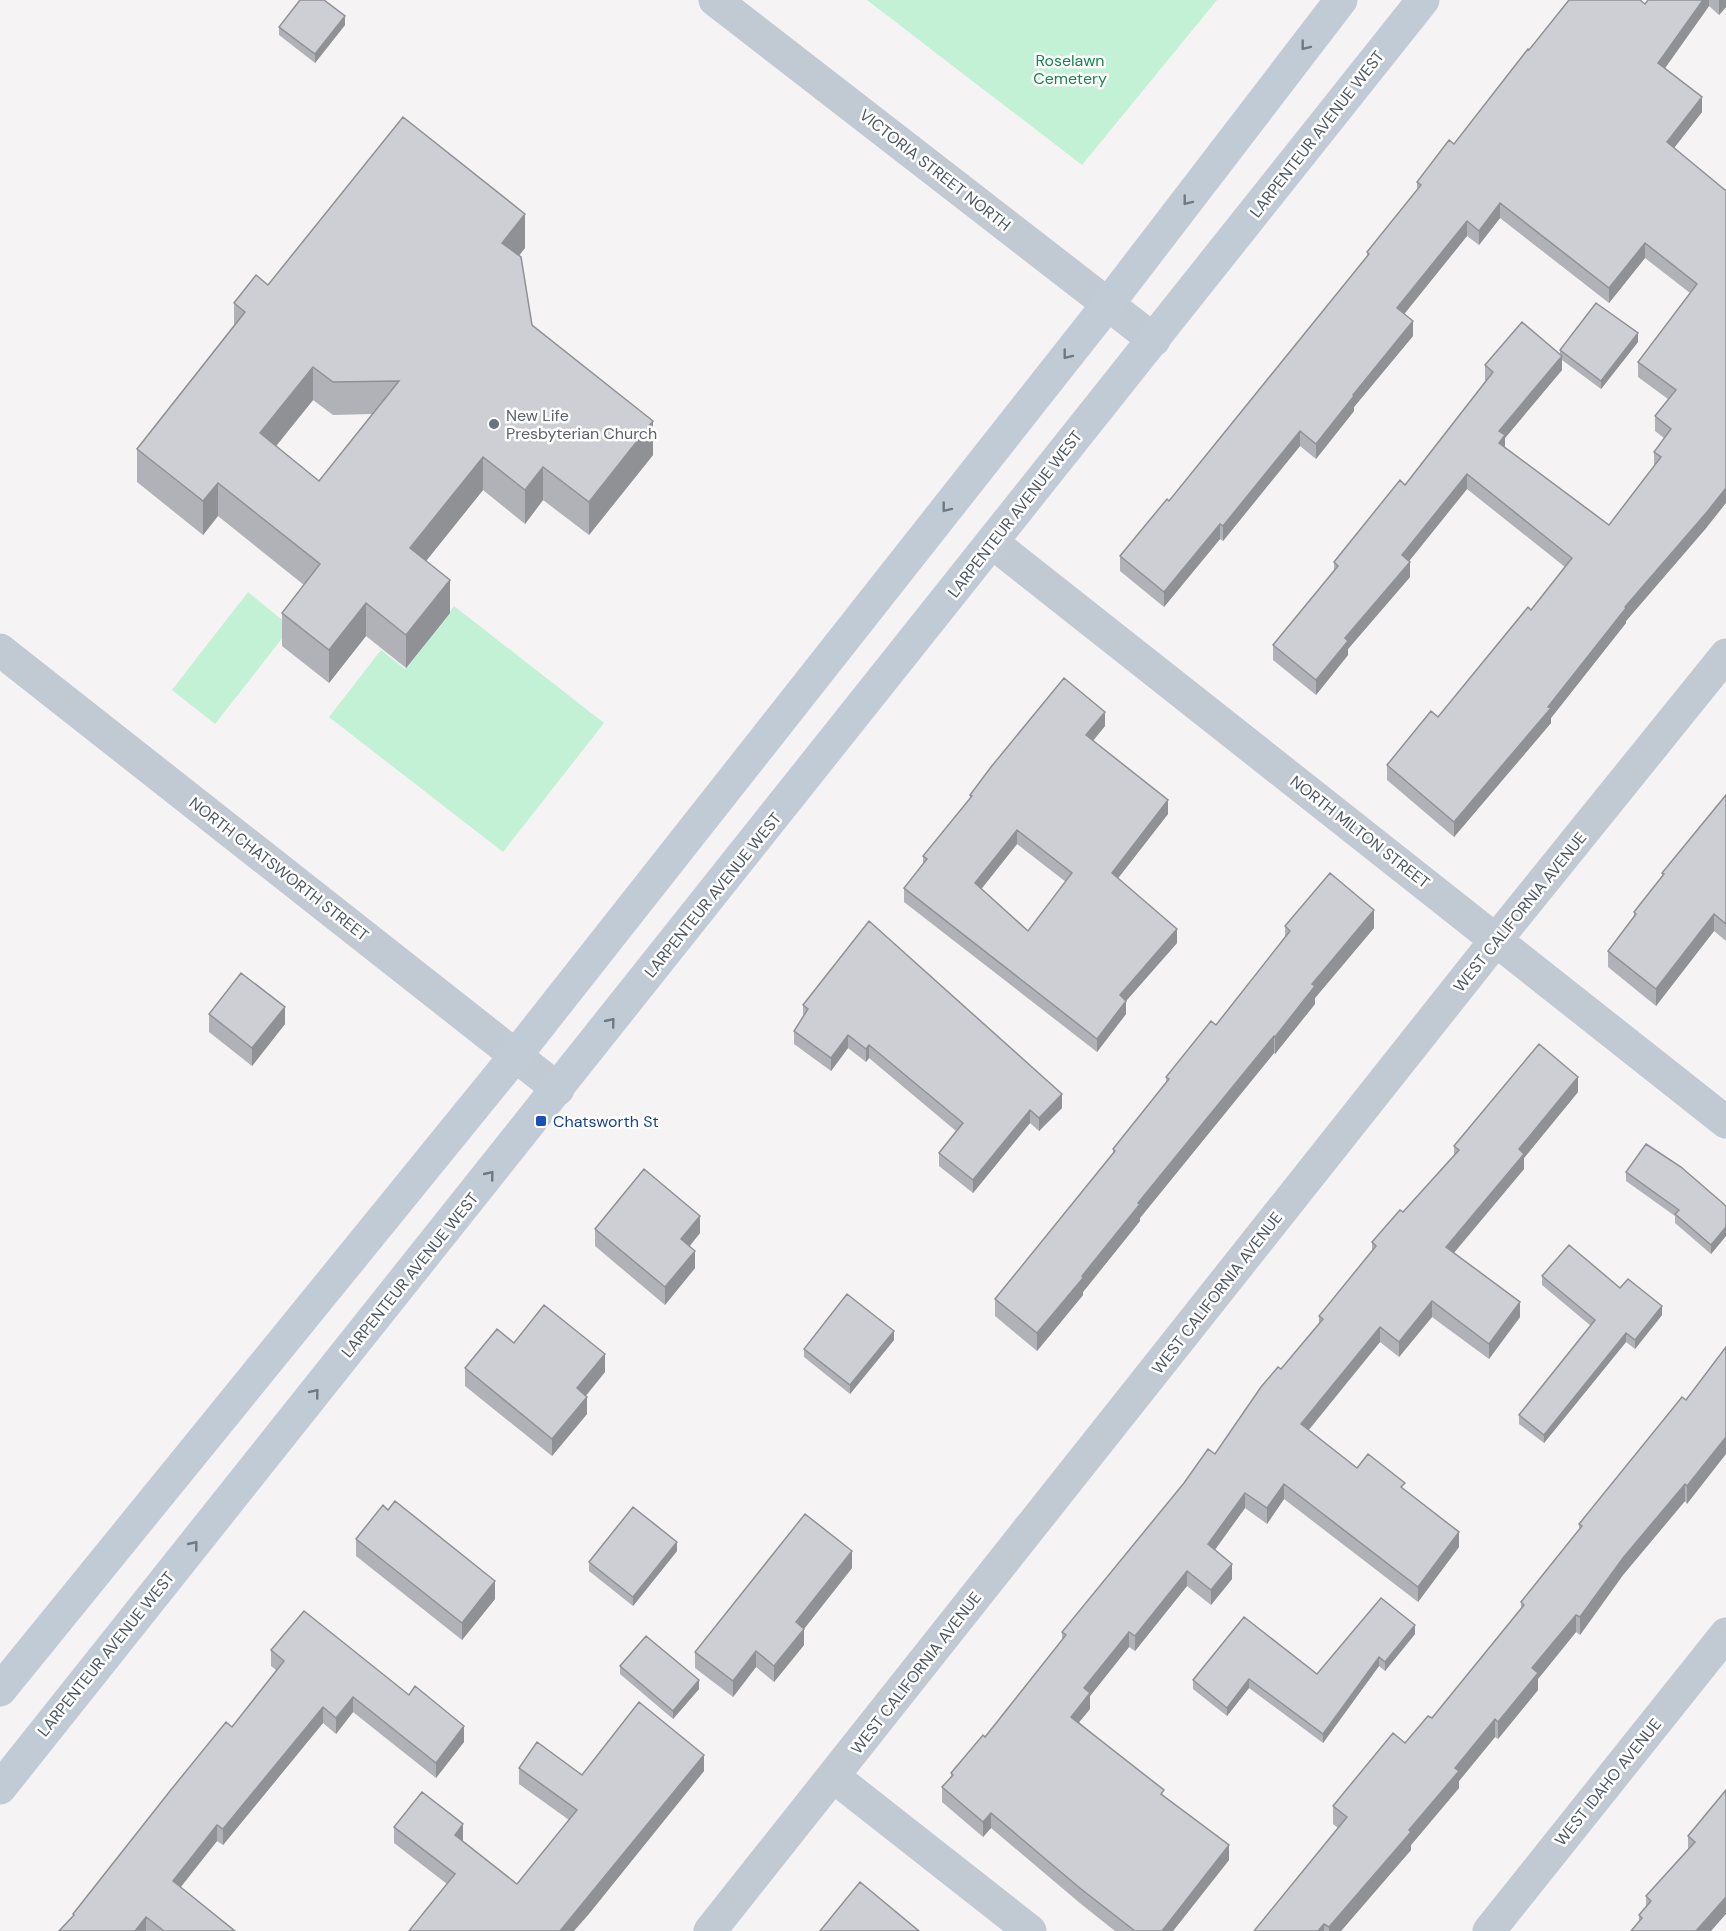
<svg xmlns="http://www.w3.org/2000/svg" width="1726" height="1931" font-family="'DM Sans',sans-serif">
<rect width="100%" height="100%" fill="#f5f3f3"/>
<!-- green -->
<path fill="#c3f1d5" d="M 867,0 L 1217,0 L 1082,165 Z
M 248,592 L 291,627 L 215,724 L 172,690 Z
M 454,606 L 604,723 L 503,852 L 329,717 L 381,650 L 405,669 Z"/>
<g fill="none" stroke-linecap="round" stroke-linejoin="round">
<!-- street -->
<path stroke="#c1cad2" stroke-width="33" d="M 715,0 L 1154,340
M 993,543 L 1726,1122
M 0,650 L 558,1089
M 834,1777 L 1030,1931
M 710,1931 L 1496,940 L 1726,655
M 1489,1931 L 1726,1634"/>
<!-- secondary -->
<path stroke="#c1cbd6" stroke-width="33" d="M 0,1690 L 516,1055 L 1108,304 L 1341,0
M 0,1788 L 1423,0"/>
</g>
<!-- wall -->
<path fill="#b0b2b7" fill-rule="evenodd" d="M 1648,0 L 1726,0 L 1726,7 L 1719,15 L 1709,6 L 1665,68 L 1702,112 L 1674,148 L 1725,190 L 1707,527 L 1626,621 L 1626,623 L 1551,718 L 1551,723 L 1454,837 L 1387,780 L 1387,765 L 1438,717 L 1531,610 L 1565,567 L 1467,489 L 1409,561 L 1410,577 L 1348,649 L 1348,655 L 1316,695 L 1273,660 L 1273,645 L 1334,571 L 1334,562 L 1405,485 L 1486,381 L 1485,380 L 1485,365 L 1560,354 L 1560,350 L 1638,342 L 1601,389 L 1562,360 L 1562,370 L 1505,438 L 1505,447 L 1609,525 L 1654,467 L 1654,452 L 1664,438 L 1655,431 L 1655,416 L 1668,399 L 1638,377 L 1638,362 L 1690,293 L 1645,258 L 1609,303 L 1500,218 L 1479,245 L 1467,236 L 1404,314 L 1413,336 L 1354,407 L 1354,411 L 1316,459 L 1300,446 L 1223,541 L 1220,539 L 1164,607 L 1120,571 L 1120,556 L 1169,501 L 1367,257 L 1367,252 L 1417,191 L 1417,182 L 1454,144 L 1529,50 L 1645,4 Z
M 345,25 L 315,63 L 279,35 L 279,27 Z
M 525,248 L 519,256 L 532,325 L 653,455 L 589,535 L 543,500 L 525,524 L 483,490 L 426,561 L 450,613 L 406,668 L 366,636 L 329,683 L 282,646 L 282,613 L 304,585 L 218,516 L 203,535 L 137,482 L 137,449 L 234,326 L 234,303 L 268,285 ZM 313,400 L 333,415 L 372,414 L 319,481 L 276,446 Z
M 1105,726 L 1093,741 L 1168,814 L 1118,878 L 1177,943 L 1126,1001 L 1126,1014 L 1097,1052 L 904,902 L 904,888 L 923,864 L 923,856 L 970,798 L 970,795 ZM 1017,844 L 1066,882 L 1028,931 L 981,889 Z
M 1726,795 L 1726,941 L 1714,931 L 1656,1006 L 1608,967 L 1608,951 L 1634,917 L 1634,912 L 1662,876 L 1662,873 Z
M 1285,926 L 1374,928 L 1315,998 L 1315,1004 L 1275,1054 L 1274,1053 L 1140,1218 L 1140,1221 L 1083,1292 L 1083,1295 L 1037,1351 L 995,1316 L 995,1299 L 1113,1153 L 1113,1149 L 1166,1082 L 1166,1077 L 1216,1025 L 1285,937 Z
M 803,1005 L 1062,1108 L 1039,1131 L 1030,1123 L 973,1193 L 939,1166 L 939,1153 L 956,1131 L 869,1058 L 866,1062 L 848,1048 L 831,1071 L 794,1044 L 794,1031 L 803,1017 Z
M 209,1014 L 285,1024 L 252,1066 L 209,1032 Z
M 1578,1092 L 1524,1158 L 1524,1169 L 1454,1253 L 1520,1317 L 1489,1359 L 1432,1317 L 1399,1357 L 1380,1342 L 1309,1430 L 1357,1468 L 1405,1490 L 1459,1547 L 1418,1602 L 1284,1499 L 1267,1524 L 1245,1508 L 1215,1550 L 1232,1579 L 1211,1605 L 1187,1586 L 1135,1651 L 1129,1647 L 1090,1696 L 1090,1709 L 1079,1722 L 1164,1796 L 1229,1860 L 1173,1931 L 1115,1931 L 1081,1904 L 991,1828 L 983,1837 L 942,1802 L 942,1787 L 951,1777 L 951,1773 L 985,1737 L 1062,1640 L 1062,1632 L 1215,1454 L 1281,1369 L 1319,1324 L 1319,1316 L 1372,1252 L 1372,1242 L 1403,1212 L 1454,1155 L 1454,1146 Z
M 1626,1172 L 1726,1206 L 1726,1236 L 1711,1254 L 1675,1223 L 1675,1216 L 1626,1181 Z
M 595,1229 L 700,1233 L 690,1246 L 695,1268 L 665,1305 L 595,1246 Z
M 1542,1276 L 1620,1288 L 1662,1315 L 1635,1349 L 1626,1342 L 1544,1443 L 1519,1424 L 1519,1415 L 1591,1326 L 1542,1285 Z
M 894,1340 L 850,1394 L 804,1357 L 804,1349 Z
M 1726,1347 L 1687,1504 L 1685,1501 L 1623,1575 L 1580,1635 L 1576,1632 L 1538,1679 L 1538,1690 L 1498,1739 L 1495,1737 L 1459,1781 L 1459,1788 L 1411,1845 L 1411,1850 L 1341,1931 L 1254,1931 L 1338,1828 L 1333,1824 L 1333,1806 L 1432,1718 L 1521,1609 L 1521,1602 L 1579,1530 L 1579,1524 L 1686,1400 Z
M 465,1368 L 605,1372 L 586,1396 L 587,1414 L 552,1456 L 465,1386 Z
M 356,1539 L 495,1599 L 462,1640 L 356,1556 Z
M 677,1551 L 633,1606 L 589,1571 L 589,1562 Z
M 852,1568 L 804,1629 L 804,1645 L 774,1682 L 756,1667 L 733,1697 L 695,1668 L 695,1652 Z
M 1415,1634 L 1385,1671 L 1379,1666 L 1323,1743 L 1249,1688 L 1227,1716 L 1193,1689 L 1193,1680 L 1317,1674 Z
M 271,1650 L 464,1742 L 436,1778 L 353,1712 L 336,1734 L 323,1723 L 223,1845 L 217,1841 L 180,1887 L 235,1931 L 59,1931 L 73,1916 L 73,1914 L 232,1727 L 277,1671 L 271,1666 Z
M 620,1666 L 699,1689 L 673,1719 L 620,1674 Z
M 519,1768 L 582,1775 L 704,1771 L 588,1915 L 447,1884 L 394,1843 L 394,1827 L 463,1840 L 462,1841 L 517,1884 L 569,1820 L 519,1784 Z
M 1726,1790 L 1711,1931 L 1639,1921 L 1639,1915 L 1646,1907 L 1646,1896 L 1688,1849 L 1688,1836 Z"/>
<!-- shaded-wall -->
<path fill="#909195" d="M 1703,0 L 1709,0 L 1709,6 L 1658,78 L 1658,63 Z
M 1719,0 L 1726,0 L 1726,7 L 1719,15 Z
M 345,16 L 345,25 L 315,63 L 315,54 Z
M 1702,97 L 1702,112 L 1667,157 L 1667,142 Z
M 1500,203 L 1500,218 L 1479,245 L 1479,231 Z
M 525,214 L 525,248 L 502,276 L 502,243 Z
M 1467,221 L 1467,236 L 1397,323 L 1397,308 Z
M 1645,243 L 1645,258 L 1609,303 L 1609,288 Z
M 1413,321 L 1413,336 L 1354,407 L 1354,411 L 1316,459 L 1316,444 L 1353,395 Z
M 1638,333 L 1638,342 L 1601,389 L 1601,381 Z
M 1562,356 L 1562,370 L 1505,438 L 1505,450 L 1499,458 L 1499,431 Z
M 313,367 L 313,400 L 260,466 L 260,433 Z
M 653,421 L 653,455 L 589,535 L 589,502 Z
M 1300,431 L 1300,446 L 1223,541 L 1223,526 Z
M 483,457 L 483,490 L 410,581 L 410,548 Z
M 543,467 L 543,500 L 525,524 L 525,490 Z
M 1467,474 L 1467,489 L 1402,570 L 1402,555 Z
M 218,483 L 218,516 L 203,535 L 203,501 Z
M 1726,488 L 1726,503 L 1707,527 L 1626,621 L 1626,623 L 1551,718 L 1551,723 L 1454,837 L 1454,822 L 1548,707 L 1625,607 Z
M 1220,524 L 1220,539 L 1164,607 L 1164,592 Z
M 1410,562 L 1410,577 L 1348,649 L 1348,655 L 1316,695 L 1316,680 L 1345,638 Z
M 450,580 L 450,613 L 406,668 L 406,635 Z
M 366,603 L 366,636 L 329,683 L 329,650 Z
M 1105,712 L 1105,726 L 1086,749 L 1086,735 Z
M 1168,800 L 1168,814 L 1112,886 L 1112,873 Z
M 1017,830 L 1017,844 L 975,897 L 975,883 Z
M 1374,910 L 1374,928 L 1315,998 L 1315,1004 L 1275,1054 L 1275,1037 L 1312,984 Z
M 1714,914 L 1714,931 L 1656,1006 L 1656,989 Z
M 1177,929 L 1177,943 L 1126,1001 L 1126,1014 L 1097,1052 L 1097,1039 L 1120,995 Z
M 285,1007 L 285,1024 L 252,1066 L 252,1048 Z
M 848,1035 L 848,1048 L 831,1071 L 831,1058 Z
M 1274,1036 L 1274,1053 L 1140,1218 L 1140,1221 L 1083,1292 L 1083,1295 L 1037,1351 L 1037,1333 L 1138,1203 Z
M 869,1045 L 869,1058 L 866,1062 L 866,1049 Z
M 1578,1077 L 1578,1092 L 1524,1158 L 1524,1169 L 1446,1262 L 1446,1247 L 1519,1149 Z
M 1062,1094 L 1062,1108 L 1039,1131 L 1039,1118 Z
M 1030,1110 L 1030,1123 L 973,1193 L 973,1180 Z
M 700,1216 L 700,1233 L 681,1256 L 681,1239 Z
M 1726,1227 L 1726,1236 L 1711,1254 L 1711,1245 Z
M 695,1251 L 695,1268 L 665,1305 L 665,1287 Z
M 1432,1301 L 1432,1317 L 1399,1357 L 1399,1342 Z
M 1520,1302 L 1520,1317 L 1489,1359 L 1489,1344 Z
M 1662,1306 L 1662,1315 L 1635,1349 L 1635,1340 Z
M 1380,1327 L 1380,1342 L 1301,1439 L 1301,1424 Z
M 894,1331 L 894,1340 L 850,1394 L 850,1385 Z
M 1626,1333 L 1626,1342 L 1544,1443 L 1544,1435 Z
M 605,1354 L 605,1372 L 577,1406 L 577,1388 Z
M 587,1397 L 587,1414 L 552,1456 L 552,1439 Z
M 1726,1437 L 1726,1454 L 1687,1504 L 1687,1486 Z
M 1284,1484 L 1284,1499 L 1267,1524 L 1267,1508 Z
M 1685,1484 L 1685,1501 L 1623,1575 L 1580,1635 L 1580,1617 L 1623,1558 Z
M 1245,1493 L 1245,1508 L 1208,1559 L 1208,1544 Z
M 1459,1532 L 1459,1547 L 1418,1602 L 1418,1587 Z
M 677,1542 L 677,1551 L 633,1606 L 633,1597 Z
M 852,1551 L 852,1568 L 796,1639 L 796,1622 Z
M 1232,1564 L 1232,1579 L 1211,1605 L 1211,1590 Z
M 1187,1571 L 1187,1586 L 1135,1651 L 1135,1636 Z
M 495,1581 L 495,1599 L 462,1640 L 462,1623 Z
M 1576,1615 L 1576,1632 L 1538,1679 L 1538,1690 L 1498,1739 L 1498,1722 L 1532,1668 Z
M 1415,1625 L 1415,1634 L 1385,1671 L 1385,1662 Z
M 804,1629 L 804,1645 L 774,1682 L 774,1666 Z
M 1129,1632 L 1129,1647 L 1090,1696 L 1090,1709 L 1071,1732 L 1071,1717 L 1084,1688 Z
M 756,1651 L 756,1667 L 733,1697 L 733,1681 Z
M 1379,1657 L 1379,1666 L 1323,1743 L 1323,1734 Z
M 1249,1679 L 1249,1688 L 1227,1716 L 1227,1708 Z
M 699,1680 L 699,1689 L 673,1719 L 673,1711 Z
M 353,1697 L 353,1712 L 336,1734 L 336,1718 Z
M 323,1707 L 323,1723 L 223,1845 L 223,1829 Z
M 1495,1719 L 1495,1737 L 1459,1781 L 1459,1788 L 1411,1845 L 1411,1850 L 1341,1931 L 1329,1931 L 1329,1927 L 1409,1830 L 1455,1768 Z
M 464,1726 L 464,1742 L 436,1778 L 436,1763 Z
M 704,1755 L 704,1771 L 588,1915 L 574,1931 L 560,1931 Z
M 991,1813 L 991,1828 L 983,1837 L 983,1822 Z
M 463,1824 L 463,1840 L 455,1851 L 455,1835 Z
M 217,1825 L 217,1841 L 173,1897 L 173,1881 Z
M 1229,1845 L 1229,1860 L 1173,1931 L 1162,1931 Z
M 1726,1897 L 1726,1914 L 1711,1931 L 1696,1931 Z
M 146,1917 L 146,1931 L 135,1931 Z
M 1324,1924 L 1324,1931 L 1318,1931 Z"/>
<!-- building -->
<path fill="#cdcfd5" stroke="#909195" stroke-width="1.5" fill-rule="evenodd" d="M 300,0 L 324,0 L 345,16 L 315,54 L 279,27 Z
M 1569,0 L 1640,0 L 1645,4 L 1648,0 L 1703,0 L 1658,63 L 1702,97 L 1667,142 L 1725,190 L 1726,190 L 1726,488 L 1707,512 L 1625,607 L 1626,608 L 1548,707 L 1551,708 L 1454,822 L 1387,765 L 1431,711 L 1438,717 L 1528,607 L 1531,610 L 1572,558 L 1467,474 L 1402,555 L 1410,562 L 1345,638 L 1348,641 L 1316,680 L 1273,645 L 1338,566 L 1334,562 L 1400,480 L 1405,485 L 1493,372 L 1485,365 L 1522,322 L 1562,356 L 1499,431 L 1505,435 L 1499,443 L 1609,525 L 1661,457 L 1654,452 L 1671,429 L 1655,416 L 1676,390 L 1638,362 L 1697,284 L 1645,243 L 1609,288 L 1500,203 L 1479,231 L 1467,221 L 1397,308 L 1413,321 L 1353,395 L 1354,396 L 1316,444 L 1300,431 L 1223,526 L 1220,524 L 1164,592 L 1120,556 L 1167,499 L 1169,501 L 1369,254 L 1367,252 L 1421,185 L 1417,182 L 1449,140 L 1454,144 L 1528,49 L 1529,50 Z
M 403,117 L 525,214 L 502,243 L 521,257 L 532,325 L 653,421 L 589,502 L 543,467 L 525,490 L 483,457 L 410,548 L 450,580 L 406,635 L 366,603 L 329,650 L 282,613 L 320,564 L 218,483 L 203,501 L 137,449 L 245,312 L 234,303 L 256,275 L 268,285 ZM 313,367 L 333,382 L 399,381 L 319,481 L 260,433 Z
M 1596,303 L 1638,333 L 1601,381 L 1560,350 Z
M 1064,678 L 1105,712 L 1086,735 L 1168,800 L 1112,873 L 1177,929 L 1120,995 L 1126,1001 L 1097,1039 L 904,888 L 927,859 L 923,856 L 972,796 L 970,795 L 991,767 ZM 1017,830 L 1072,873 L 1028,931 L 975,883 Z
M 1726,795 L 1726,924 L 1714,914 L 1656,989 L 1608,951 L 1636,914 L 1634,912 L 1664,874 L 1662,873 Z
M 1330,873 L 1374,910 L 1312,984 L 1315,986 L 1275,1037 L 1274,1036 L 1138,1203 L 1140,1204 L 1082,1276 L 1083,1278 L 1037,1333 L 995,1299 L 1115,1151 L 1113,1149 L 1169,1079 L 1166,1077 L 1211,1021 L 1216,1025 L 1290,931 L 1285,926 Z
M 869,921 L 1062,1094 L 1039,1118 L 1030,1110 L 973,1180 L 939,1153 L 963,1123 L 869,1045 L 866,1049 L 848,1035 L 831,1058 L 794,1031 L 808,1009 L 803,1005 Z
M 241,973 L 285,1007 L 252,1048 L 209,1014 Z
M 1539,1044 L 1578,1077 L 1519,1149 L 1524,1154 L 1446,1247 L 1520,1302 L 1489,1344 L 1432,1301 L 1399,1342 L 1380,1327 L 1301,1424 L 1357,1468 L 1368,1454 L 1405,1483 L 1401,1487 L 1459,1532 L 1418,1587 L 1284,1484 L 1267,1508 L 1245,1493 L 1208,1544 L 1232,1564 L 1211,1590 L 1187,1571 L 1135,1636 L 1129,1632 L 1084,1688 L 1090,1693 L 1071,1717 L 1164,1790 L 1161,1794 L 1229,1845 L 1162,1931 L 1135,1931 L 1081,1889 L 991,1813 L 983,1822 L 942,1787 L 953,1775 L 951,1773 L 983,1735 L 985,1737 L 1066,1635 L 1062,1632 L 1184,1483 L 1208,1449 L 1215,1454 L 1261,1387 L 1278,1367 L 1281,1369 L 1323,1319 L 1319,1316 L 1376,1246 L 1372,1242 L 1400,1210 L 1403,1212 L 1459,1150 L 1454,1146 Z
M 1646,1144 L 1681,1167 L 1726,1206 L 1726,1227 L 1711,1245 L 1675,1214 L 1679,1210 L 1626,1172 Z
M 644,1169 L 700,1216 L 681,1239 L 695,1251 L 665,1287 L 595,1229 Z
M 1569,1245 L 1620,1288 L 1628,1279 L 1662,1306 L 1635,1340 L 1626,1333 L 1544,1435 L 1519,1415 L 1595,1320 L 1542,1276 Z
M 847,1294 L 894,1331 L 850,1385 L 804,1349 Z
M 544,1305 L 605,1354 L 577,1388 L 587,1397 L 552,1439 L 465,1368 L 497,1329 L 514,1343 Z
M 1726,1347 L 1726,1437 L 1687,1486 L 1685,1484 L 1623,1558 L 1580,1617 L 1576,1615 L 1532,1668 L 1538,1673 L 1498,1722 L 1495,1719 L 1455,1768 L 1459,1771 L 1409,1830 L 1411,1832 L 1329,1927 L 1324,1924 L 1318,1931 L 1254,1931 L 1347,1817 L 1333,1806 L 1393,1733 L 1405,1743 L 1428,1716 L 1432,1718 L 1524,1605 L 1521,1602 L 1582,1526 L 1579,1524 L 1682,1397 L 1686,1400 Z
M 395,1501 L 495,1581 L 462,1623 L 356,1539 L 383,1505 L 388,1510 Z
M 633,1507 L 677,1542 L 633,1597 L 589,1562 Z
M 805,1514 L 852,1551 L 796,1622 L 804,1629 L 774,1666 L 756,1651 L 733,1681 L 695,1652 Z
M 1381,1598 L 1415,1625 L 1385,1662 L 1379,1657 L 1323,1734 L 1249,1679 L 1227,1708 L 1193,1680 L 1244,1617 L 1317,1674 Z
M 304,1611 L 409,1695 L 415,1686 L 464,1726 L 436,1763 L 353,1697 L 336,1718 L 323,1707 L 223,1829 L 217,1825 L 173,1881 L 235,1931 L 164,1931 L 146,1917 L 135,1931 L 59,1931 L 74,1915 L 73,1914 L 170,1791 L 226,1722 L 232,1727 L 284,1661 L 271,1650 Z
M 646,1636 L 699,1680 L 673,1711 L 620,1666 Z
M 639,1702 L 704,1755 L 560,1931 L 409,1931 L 455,1874 L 394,1827 L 422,1792 L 463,1824 L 455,1835 L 517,1884 L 577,1810 L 519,1768 L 537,1742 L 582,1775 Z
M 1726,1790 L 1726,1897 L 1696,1931 L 1631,1931 L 1642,1918 L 1639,1915 L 1651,1901 L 1646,1896 L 1695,1842 L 1688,1836 Z
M 860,1882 L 919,1931 L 820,1931 Z"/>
<!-- one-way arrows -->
<defs><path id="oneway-chevron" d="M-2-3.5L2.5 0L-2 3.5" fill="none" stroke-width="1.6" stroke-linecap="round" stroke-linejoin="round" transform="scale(1.5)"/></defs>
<g stroke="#6e7984">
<use href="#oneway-chevron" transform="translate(1305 46) rotate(128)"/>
<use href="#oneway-chevron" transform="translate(1187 201) rotate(128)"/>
<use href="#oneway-chevron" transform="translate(1067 355) rotate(128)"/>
<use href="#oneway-chevron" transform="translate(946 508) rotate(128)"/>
<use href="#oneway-chevron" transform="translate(611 1022) rotate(-51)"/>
<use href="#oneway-chevron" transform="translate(490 1175) rotate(-51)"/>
<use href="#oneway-chevron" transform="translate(315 1393) rotate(-51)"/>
<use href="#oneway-chevron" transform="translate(194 1545) rotate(-51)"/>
</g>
<!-- markers -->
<circle fill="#6b7280" stroke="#fff" stroke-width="2" cx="494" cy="424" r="6"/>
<rect fill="#1a4fb4" stroke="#fff" stroke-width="2" x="535" y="1115" width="12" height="12" rx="3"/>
<g text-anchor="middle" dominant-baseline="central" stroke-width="5" stroke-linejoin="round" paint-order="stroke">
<!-- park labels -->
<g font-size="16" fill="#17864f" stroke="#fff">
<text x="1070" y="60">Roselawn<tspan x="1070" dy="18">Cemetery</tspan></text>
</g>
<!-- street labels -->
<g font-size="16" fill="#4a5661" stroke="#fff">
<text transform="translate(1317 134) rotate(-52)">LARPENTEUR AVENUE WEST</text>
<text transform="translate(935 170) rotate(38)">VICTORIA STREET NORTH</text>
<text transform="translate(1015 514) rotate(-52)">LARPENTEUR AVENUE WEST</text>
<text transform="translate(1360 832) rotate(38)">NORTH MILTON STREET</text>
<text transform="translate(279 869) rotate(38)">NORTH CHATSWORTH STREET</text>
<text transform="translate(713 895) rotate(-51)">LARPENTEUR AVENUE WEST</text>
<text transform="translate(1520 912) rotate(-51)">WEST CALIFORNIA AVENUE</text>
<text transform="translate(410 1275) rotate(-51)">LARPENTEUR AVENUE WEST</text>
<text transform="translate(1217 1293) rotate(-52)">WEST CALIFORNIA AVENUE</text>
<text transform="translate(106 1654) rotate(-51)">LARPENTEUR AVENUE WEST</text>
<text transform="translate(916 1673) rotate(-52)">WEST CALIFORNIA AVENUE</text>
<text transform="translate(1608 1782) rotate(-51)">WEST IDAHO AVENUE</text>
</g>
<!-- worship labels -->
<g font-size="16" fill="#5b616d" stroke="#fff" text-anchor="start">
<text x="506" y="415">New Life<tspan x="506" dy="18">Presbyterian Church</tspan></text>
</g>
<!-- transit labels -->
<g font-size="16" fill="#164399" stroke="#fff" text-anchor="start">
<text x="553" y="1121">Chatsworth St</text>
</g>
</g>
</svg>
